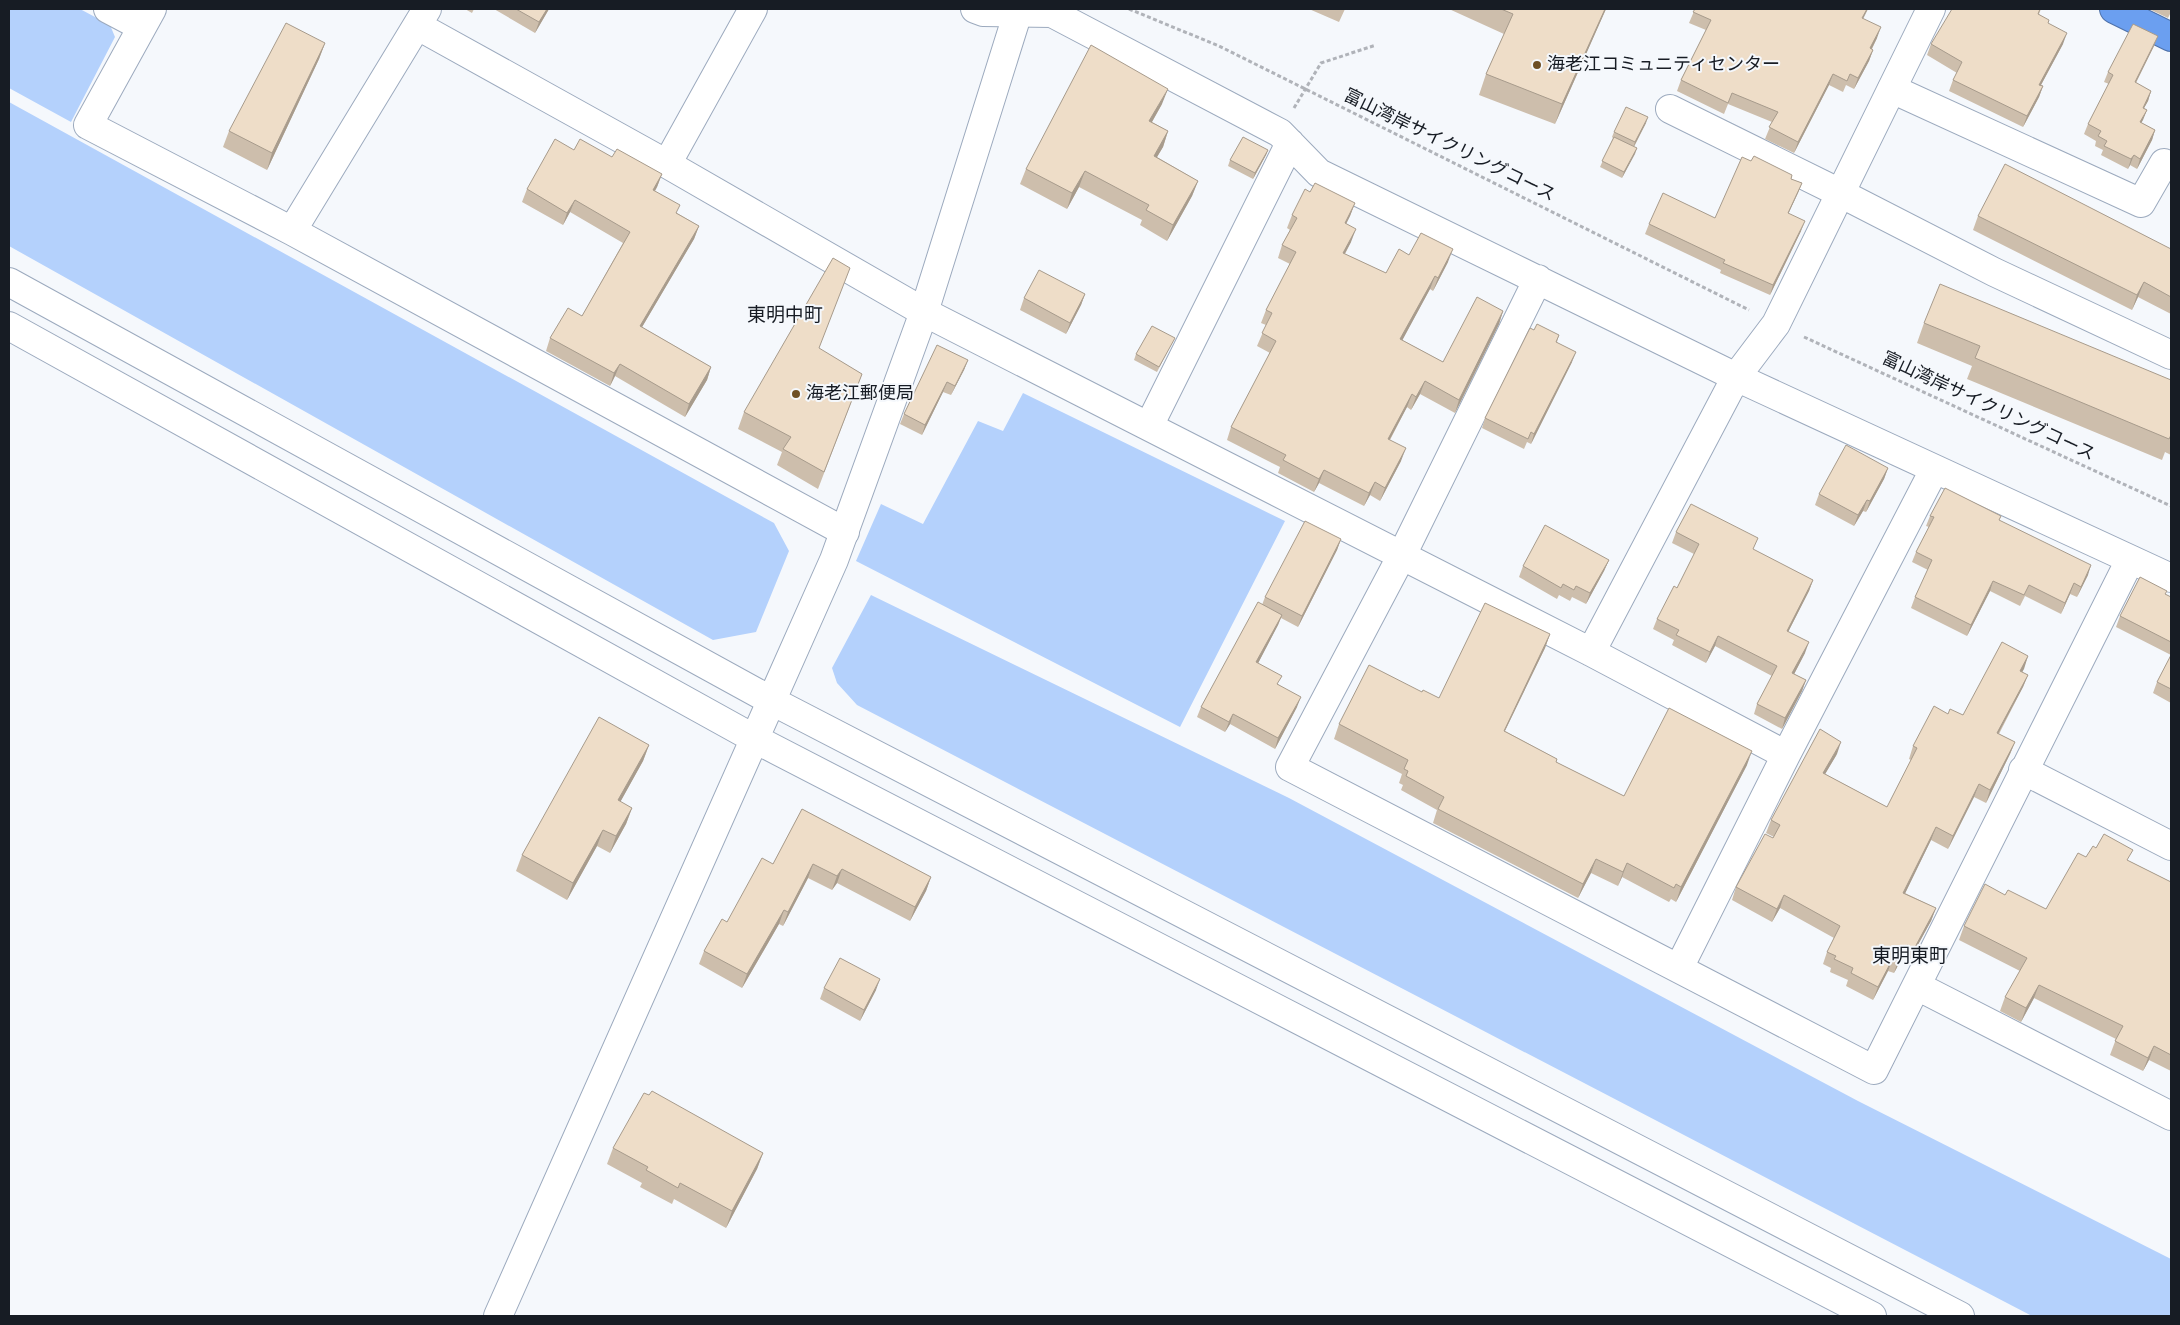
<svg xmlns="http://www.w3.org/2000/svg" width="2180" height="1325" font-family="Overpass,'Noto Sans JP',sans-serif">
<rect width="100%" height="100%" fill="#f5f8fc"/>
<!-- green -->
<path fill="#b4d1fc" d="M 9,9 L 80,9 L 110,25 L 115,37 L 71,122 L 9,88 Z
M 9,102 L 774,523 L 789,551 L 756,632 L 713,640 L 9,246 Z
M 1023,393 L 1285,521 L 1180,727 L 856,561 L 881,504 L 923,524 L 978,421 L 1003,431 Z
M 871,595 L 1289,798 L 1858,1101 L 2171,1259 L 2171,1316 L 2032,1316 L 857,705 L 837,683 L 832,668 Z"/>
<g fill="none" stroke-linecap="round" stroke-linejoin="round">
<!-- street casing -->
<g stroke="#9caabe" stroke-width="30">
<path id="street" d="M 108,9 L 142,27
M 152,9 L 88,125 L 292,231 L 845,532
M 975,9 L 983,12 L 1052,13 L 1280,133 L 1319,173 L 1736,377 L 2171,578
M 418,26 L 667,164 L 924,312 L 1591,652 L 1786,755
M 1892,89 L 2141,203 L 2164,163 L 2171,167
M 1670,109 L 1840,193 L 1994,272 L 2171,355
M 667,164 L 753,9
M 292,231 L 427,9
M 1538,279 L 1402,555 L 1290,767 L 1874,1070 L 2130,560
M 1149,426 L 1290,143
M 1591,652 L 1736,377
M 2023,770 L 2171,846
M 1679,968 L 1786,755 L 1934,470
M 1917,986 L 2171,1116"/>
</g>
<!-- secondary casing -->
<g stroke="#9caabe" stroke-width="30">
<path id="secondary" d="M 9,282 L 772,701 L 1960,1316
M 9,326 L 755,739 L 1872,1316
M 1736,377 L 1776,324 L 1931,9
M 498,1316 L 834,560 L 924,312 L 1019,9"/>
</g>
<!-- highway casing -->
<g stroke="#4e71a9" stroke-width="30">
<path id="highway" d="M 2114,9 L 2171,37"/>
</g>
<!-- path -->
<path stroke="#b0b3b9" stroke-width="3" stroke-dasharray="4 2.5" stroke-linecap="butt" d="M 1129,9 L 1219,46 L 1749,310
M 1294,108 L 1321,63 L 1376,45
M 1804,337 L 2171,506"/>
<!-- street -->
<use href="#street" stroke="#fff" stroke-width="28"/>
<!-- secondary -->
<use href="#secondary" stroke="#fff" stroke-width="28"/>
<!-- highway -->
<use href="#highway" stroke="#6b9ff0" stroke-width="28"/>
</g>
<!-- wall -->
<path fill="#cdbeac" d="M 465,9 L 474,9 L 472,13 Z
M 494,9 L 549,9 L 535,33 Z
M 1309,9 L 1345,9 L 1339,22 Z
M 1449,9 L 1606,9 L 1555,124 L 1479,95 L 1486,74 L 1504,34 Z
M 1695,9 L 1863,19 L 1877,38 L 1872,49 L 1873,50 L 1869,61 L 1854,89 L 1846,85 L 1843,92 L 1829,85 L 1794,153 L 1765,139 L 1772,122 L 1728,104 L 1724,114 L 1677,91 L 1681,80 L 1706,30 L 1689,23 Z
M 2041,9 L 2039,14 L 2048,23 L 2063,44 L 2041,85 L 2043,86 L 2039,97 L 2023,127 L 1949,91 L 1953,80 L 1957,73 L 1927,55 L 1931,44 Z
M 2149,9 L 2171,9 L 2171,12 L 2168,18 Z
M 325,43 L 319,59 L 267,170 L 223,147 L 229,131 Z
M 2154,46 L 2136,83 L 2151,91 L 2148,101 L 2144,108 L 2147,110 L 2141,123 L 2155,130 L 2152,140 L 2137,169 L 2130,165 L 2128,169 L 2101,155 L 2103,150 L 2095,146 L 2096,141 L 2084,134 L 2088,124 L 2109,84 L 2104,82 L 2108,72 Z
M 1162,104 L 1152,122 L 1168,131 L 1163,147 L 1157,157 L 1198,181 L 1192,196 L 1167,241 L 1140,225 L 1142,220 L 1079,187 L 1067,209 L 1020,184 L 1026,169 Z
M 1646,123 L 1634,147 L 1637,148 L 1622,178 L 1600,167 L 1613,138 L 1612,137 L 1614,132 Z
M 574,150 L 662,174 L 657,187 L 655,191 L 677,213 L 699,226 L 694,239 L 642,327 L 711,367 L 707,380 L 685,417 L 615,376 L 610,386 L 546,351 L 550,338 L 582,316 L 623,243 L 570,212 L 563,225 L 522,202 L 527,189 Z
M 1268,150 L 1266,155 L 1253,179 L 1228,166 L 1230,160 Z
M 1791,179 L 1802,183 L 1788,214 L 1801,231 L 1770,295 L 1720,273 L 1721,270 L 1645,234 L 1649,224 L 1715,218 Z
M 1310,192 L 1355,203 L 1350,216 L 1346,224 L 1351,242 L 1345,254 L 1386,273 L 1409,255 L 1448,262 L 1433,291 L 1430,289 L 1402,340 L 1443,362 L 1503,311 L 1499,324 L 1455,413 L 1420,394 L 1411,410 L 1407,407 L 1390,440 L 1401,461 L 1380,501 L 1370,495 L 1364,506 L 1319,483 L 1314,492 L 1278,473 L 1280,467 L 1227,440 L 1231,427 L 1270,353 L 1257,346 L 1266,325 L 1261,323 L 1266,310 L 1290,264 L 1278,258 L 1282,245 L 1290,230 L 1287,228 L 1292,215 Z
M 1978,216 L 2171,249 L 2171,314 L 2138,297 L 2132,310 L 1973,230 Z
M 1085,294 L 1081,305 L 1066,334 L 1020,310 L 1024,298 Z
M 1924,323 L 2171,380 L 2171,455 L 2165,452 L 2162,460 L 1967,379 L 1972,366 L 1917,343 Z
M 1534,330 L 1559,335 L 1557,342 L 1572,362 L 1531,444 L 1527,442 L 1524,449 L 1482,428 L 1485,418 Z
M 1172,343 L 1157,372 L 1134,360 L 1136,354 Z
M 819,349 L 862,374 L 818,489 L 777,465 L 782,452 L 738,429 L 744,412 Z
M 968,360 L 964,370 L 951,395 L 943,392 L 922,435 L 900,424 L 904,414 Z
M 1888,468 L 1884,479 L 1866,512 L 1863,511 L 1854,526 L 1815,505 L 1819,494 Z
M 1930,516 L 2001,516 L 1999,520 L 2088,575 L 2077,597 L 2070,594 L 2061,614 L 2025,596 L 2020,606 L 1990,591 L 1967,636 L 1911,608 L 1915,597 L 1928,570 L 1912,562 L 1916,552 L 1929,527 L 1926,526 Z
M 1676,532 L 1754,550 L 1813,580 L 1809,591 L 1788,632 L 1805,653 L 1794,674 L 1806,680 L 1802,691 L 1782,729 L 1754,714 L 1757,704 L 1772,676 L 1715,646 L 1706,663 L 1672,645 L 1674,640 L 1653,629 L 1657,619 L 1677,588 L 1694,554 L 1672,543 Z
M 1341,539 L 1337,550 L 1298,627 L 1281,618 L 1278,625 L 1258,663 L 1279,685 L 1297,707 L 1275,749 L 1230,724 L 1225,732 L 1197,717 L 1201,707 L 1262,605 L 1265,597 Z
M 1609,560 L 1604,571 L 1586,604 L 1572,597 L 1570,601 L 1559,595 L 1557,599 L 1519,577 L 1523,566 Z
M 2165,594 L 2171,597 L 2171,703 L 2153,693 L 2157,682 L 2171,655 L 2116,627 L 2120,616 Z
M 1550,634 L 1545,648 L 1505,731 L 1557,759 L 1556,762 L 1624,796 L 1747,765 L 1676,902 L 1671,899 L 1669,902 L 1622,877 L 1618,886 L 1591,873 L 1578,898 L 1433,823 L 1437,810 L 1401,790 L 1403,785 L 1399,783 L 1402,774 L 1334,739 L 1339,724 L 1422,692 L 1439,698 Z
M 2028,656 L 2022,672 L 2028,675 L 2023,687 L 1999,734 L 2015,742 L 2010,754 L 1986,803 L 1974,797 L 1948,849 L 1931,840 L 1905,893 L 1936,908 L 1931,921 L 1909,961 L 1902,958 L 1894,973 L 1888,971 L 1873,1000 L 1846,986 L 1848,980 L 1830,972 L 1831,968 L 1823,964 L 1827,952 L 1834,938 L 1780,908 L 1772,922 L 1732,900 L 1736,887 L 1774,837 L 1766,833 L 1771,820 L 1837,754 L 1825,774 L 1887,807 L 1911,760 L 1909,759 L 1913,746 L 1948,714 L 1963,715 Z
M 649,745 L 643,761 L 620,802 L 632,808 L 626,824 L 610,853 L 597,846 L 567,900 L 516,871 L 522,855 Z
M 802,809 L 931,877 L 926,891 L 910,921 L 837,883 L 832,890 L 808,878 L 783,926 L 779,924 L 742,988 L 699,964 L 704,951 L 773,864 Z
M 2096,848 L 2129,861 L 2171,882 L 2171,1071 L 2149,1060 L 2143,1071 L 2110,1055 L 2116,1039 L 2034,998 L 2021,1022 L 2000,1011 L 2005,997 L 2020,971 L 1959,940 L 1964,926 L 2005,895 L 2046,909 L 2086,857 Z
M 824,988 L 876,990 L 860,1021 L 820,999 Z
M 613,1148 L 763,1153 L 757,1169 L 726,1228 L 674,1199 L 672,1204 L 640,1187 L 642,1183 L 607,1164 Z"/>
<!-- shaded-wall -->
<path fill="#a79b8c" d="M 547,9 L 549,9 L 535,33 L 539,22 Z
M 1605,9 L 1606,9 L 1555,124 L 1562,104 Z
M 1867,9 L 1868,9 L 1858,29 L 1862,18 Z
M 1881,27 L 1877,38 L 1866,60 L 1870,48 Z
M 2067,33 L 2063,44 L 2035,96 L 2039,85 Z
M 2158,36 L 2154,46 L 2131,92 L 2135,82 Z
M 325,43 L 319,59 L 267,170 L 272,153 Z
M 1873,50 L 1869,61 L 1854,89 L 1858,78 Z
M 1833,74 L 1829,85 L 1794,153 L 1798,142 Z
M 2043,86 L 2039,97 L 2023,127 L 2027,116 Z
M 1168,89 L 1162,104 L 1144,136 L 1149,121 Z
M 2151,91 L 2148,101 L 2139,117 L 2143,108 Z
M 2147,110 L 2143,120 L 2136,132 L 2140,122 Z
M 1648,117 L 1646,123 L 1633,148 L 1635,142 Z
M 2155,130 L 2152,140 L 2137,169 L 2140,159 Z
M 1168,131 L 1163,147 L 1148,172 L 1154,156 Z
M 1637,148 L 1635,154 L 1622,178 L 1624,172 Z
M 1268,150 L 1266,155 L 1253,179 L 1255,173 Z
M 2134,155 L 2130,165 L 2128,169 L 2131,159 Z
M 1085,171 L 1079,187 L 1067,209 L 1072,193 Z
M 662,174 L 657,187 L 648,203 L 653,190 Z
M 1198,181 L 1192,196 L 1167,241 L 1173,225 Z
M 1802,183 L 1798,193 L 1784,223 L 1788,213 Z
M 575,200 L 570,212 L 563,225 L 567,213 Z
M 1355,203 L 1350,216 L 1340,236 L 1345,223 Z
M 1805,221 L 1801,231 L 1770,295 L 1773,285 Z
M 699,226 L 694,239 L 635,339 L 640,326 Z
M 1356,229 L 1351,242 L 1338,266 L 1343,253 Z
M 1453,249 L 1448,262 L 1433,291 L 1438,278 Z
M 1435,276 L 1430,289 L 1396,352 L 1400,339 Z
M 2144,282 L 2138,297 L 2132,310 L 2137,295 Z
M 1085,294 L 1081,305 L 1066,334 L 1070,323 Z
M 1503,311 L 1499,324 L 1455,413 L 1459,400 Z
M 1576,352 L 1572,362 L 1531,444 L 1534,434 Z
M 968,360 L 964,370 L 951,395 L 955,386 Z
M 620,364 L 615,376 L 610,386 L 614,373 Z
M 711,367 L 707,380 L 685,417 L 689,404 Z
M 1425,381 L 1420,394 L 1411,410 L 1416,397 Z
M 947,382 L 943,392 L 922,435 L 925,425 Z
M 1412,394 L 1407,407 L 1383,452 L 1388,439 Z
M 1406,448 L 1401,461 L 1380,501 L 1385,488 Z
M 1888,468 L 1884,479 L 1866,512 L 1870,501 Z
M 1324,470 L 1319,483 L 1314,492 L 1319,479 Z
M 1375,482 L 1370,495 L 1364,506 L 1369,493 Z
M 1867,500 L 1863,511 L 1854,526 L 1858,515 Z
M 1341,539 L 1337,550 L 1298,627 L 1302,616 Z
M 1609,560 L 1604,571 L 1586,604 L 1590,593 Z
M 2091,565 L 2088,575 L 2077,597 L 2081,587 Z
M 1813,580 L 1809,591 L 1783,642 L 1787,631 Z
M 1993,581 L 1990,591 L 1967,636 L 1971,625 Z
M 2074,583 L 2070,594 L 2061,614 L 2065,603 Z
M 1282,615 L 1278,625 L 1253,673 L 1256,662 Z
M 1550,634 L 1545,648 L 1498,745 L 1504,731 Z
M 1718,636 L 1715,646 L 1706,663 L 1710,652 Z
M 1809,642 L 1805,653 L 1789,684 L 1792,673 Z
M 2028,656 L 2024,669 L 2016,683 L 2020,671 Z
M 2028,675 L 2023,687 L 1992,745 L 1997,733 Z
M 1806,680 L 1802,691 L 1782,729 L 1785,718 Z
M 1301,697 L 1297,707 L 1275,749 L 1278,738 Z
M 1233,714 L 1230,724 L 1225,732 L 1229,722 Z
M 1841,742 L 1837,754 L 1818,786 L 1823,773 Z
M 2015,742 L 2010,754 L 1986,803 L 1990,790 Z
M 649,745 L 643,761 L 612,817 L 618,800 Z
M 1752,751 L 1747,765 L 1676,902 L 1681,887 Z
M 1979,784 L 1974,797 L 1948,849 L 1953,836 Z
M 632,808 L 626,824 L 610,853 L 616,836 Z
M 1936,827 L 1931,840 L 1899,906 L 1903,893 Z
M 603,830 L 597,846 L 567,900 L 573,883 Z
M 1596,859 L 1591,873 L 1578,898 L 1583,884 Z
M 1627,863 L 1622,877 L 1618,886 L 1623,872 Z
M 813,864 L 808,878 L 783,926 L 788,912 Z
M 842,869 L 837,883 L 832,890 L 837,876 Z
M 931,877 L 926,891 L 910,921 L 915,907 Z
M 1784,895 L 1780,908 L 1772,922 L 1777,909 Z
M 1936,908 L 1931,921 L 1909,961 L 1914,949 Z
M 784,910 L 779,924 L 742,988 L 747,974 Z
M 1907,945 L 1902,958 L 1894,973 L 1898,961 Z
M 1893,958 L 1888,971 L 1873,1000 L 1878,987 Z
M 880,979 L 876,990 L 860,1021 L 864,1010 Z
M 2039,985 L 2034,998 L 2021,1022 L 2026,1008 Z
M 2154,1046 L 2149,1060 L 2143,1071 L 2148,1058 Z
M 763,1153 L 757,1169 L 726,1228 L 732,1211 Z"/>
<!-- building -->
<path fill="#eeddc8" stroke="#a79b8c" d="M 516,9 L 547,9 L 539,22 Z
M 1501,9 L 1605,9 L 1562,104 L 1486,74 L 1513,14 Z
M 1695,9 L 1867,9 L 1862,18 L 1881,27 L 1870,48 L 1873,50 L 1858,78 L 1850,74 L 1847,81 L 1833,74 L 1798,142 L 1769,127 L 1778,112 L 1732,93 L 1728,103 L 1681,80 L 1711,20 L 1693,12 Z
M 1952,9 L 2040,9 L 2038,14 L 2049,20 L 2048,23 L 2067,33 L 2039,85 L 2043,86 L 2027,116 L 1953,80 L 1962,62 L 1931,44 Z
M 286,23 L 325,43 L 272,153 L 229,131 Z
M 2133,24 L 2158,36 L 2135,82 L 2151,91 L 2143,108 L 2147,110 L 2140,122 L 2155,130 L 2140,159 L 2134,155 L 2131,159 L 2104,146 L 2107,141 L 2098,136 L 2101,131 L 2088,124 L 2113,75 L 2108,72 Z
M 1091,45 L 1168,89 L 1149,121 L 1168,131 L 1154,156 L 1198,181 L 1173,225 L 1146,210 L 1149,205 L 1085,171 L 1072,193 L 1026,169 Z
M 1626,107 L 1648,117 L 1635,142 L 1614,132 Z
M 1243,137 L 1268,150 L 1255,173 L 1230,160 Z
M 1614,137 L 1637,148 L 1624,172 L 1602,161 Z
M 555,139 L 574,150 L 580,139 L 612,157 L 617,149 L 662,174 L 653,190 L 680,205 L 676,213 L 699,226 L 640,326 L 711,367 L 689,404 L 620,364 L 614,373 L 550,338 L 568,308 L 582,316 L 630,232 L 575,200 L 567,213 L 527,189 Z
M 1754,156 L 1792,175 L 1791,179 L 1802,183 L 1788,213 L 1805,221 L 1773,285 L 1723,263 L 1725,260 L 1649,224 L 1663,193 L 1715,218 L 1742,157 L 1751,161 Z
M 2005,164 L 2171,249 L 2171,297 L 2144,282 L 2137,295 L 1978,216 Z
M 1315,183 L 1355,203 L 1345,223 L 1356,229 L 1343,253 L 1386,273 L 1399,249 L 1409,255 L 1421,233 L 1453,249 L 1438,278 L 1435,276 L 1400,339 L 1443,362 L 1477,297 L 1503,311 L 1459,400 L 1425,381 L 1416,397 L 1412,394 L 1388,439 L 1406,448 L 1385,488 L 1375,482 L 1369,493 L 1324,470 L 1319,479 L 1283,460 L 1286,455 L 1231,427 L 1276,341 L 1262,333 L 1272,313 L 1266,310 L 1296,252 L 1282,245 L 1297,218 L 1292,215 L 1305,189 L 1310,192 Z
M 833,258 L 850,268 L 819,348 L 862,374 L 824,472 L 783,449 L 791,437 L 744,412 Z
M 1039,270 L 1085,294 L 1070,323 L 1024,298 Z
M 1940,284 L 2171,380 L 2171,435 L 2169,439 L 1975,358 L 1980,346 L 1924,323 Z
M 1537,324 L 1559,335 L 1556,342 L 1576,352 L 1534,434 L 1531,432 L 1528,439 L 1485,418 L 1530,328 L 1534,330 Z
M 1152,326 L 1175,338 L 1159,367 L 1136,354 Z
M 937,345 L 968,360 L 955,386 L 947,382 L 925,425 L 904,414 Z
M 1846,445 L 1888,468 L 1870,501 L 1867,500 L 1858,515 L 1819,494 Z
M 1945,488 L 2001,516 L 1999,520 L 2091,565 L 2081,587 L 2074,583 L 2065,603 L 2029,585 L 2024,595 L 1993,581 L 1971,625 L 1915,597 L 1932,560 L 1916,552 L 1934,517 L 1930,516 Z
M 1691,504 L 1758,538 L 1753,549 L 1813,580 L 1787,631 L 1809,642 L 1792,673 L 1806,680 L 1785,718 L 1757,704 L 1777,666 L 1718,636 L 1710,652 L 1676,635 L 1679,630 L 1657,619 L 1674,586 L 1677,588 L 1699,544 L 1676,532 Z
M 1305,521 L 1341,539 L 1302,616 L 1265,597 Z
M 1545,525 L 1609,560 L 1590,593 L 1576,586 L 1574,590 L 1563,584 L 1561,588 L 1523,566 Z
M 2140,577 L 2167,591 L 2165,594 L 2171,597 L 2171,642 L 2120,616 Z
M 1258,602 L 1282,615 L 1256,662 L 1282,676 L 1277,684 L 1301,697 L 1278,738 L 1233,714 L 1229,722 L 1201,707 Z
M 1485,603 L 1550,634 L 1504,731 L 1557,759 L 1556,762 L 1624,796 L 1669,708 L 1752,751 L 1681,887 L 1676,884 L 1674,888 L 1627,863 L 1623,872 L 1596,859 L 1583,884 L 1438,809 L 1444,797 L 1406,776 L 1408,771 L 1404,769 L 1408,760 L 1339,724 L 1369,665 L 1422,692 L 1423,690 L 1439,698 Z
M 2002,642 L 2028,656 L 2020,671 L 2028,675 L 1997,733 L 2015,742 L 1990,790 L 1979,784 L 1953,836 L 1936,827 L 1903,893 L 1936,908 L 1914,949 L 1907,945 L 1898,961 L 1893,958 L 1878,987 L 1851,973 L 1853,968 L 1834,959 L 1836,956 L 1827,952 L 1840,926 L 1784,895 L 1777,909 L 1736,887 L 1765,834 L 1773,838 L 1780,825 L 1771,820 L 1820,729 L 1841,742 L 1823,773 L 1887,807 L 1917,748 L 1913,746 L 1934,706 L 1948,714 L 1950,709 L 1963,715 Z
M 2171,655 L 2171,689 L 2157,682 Z
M 599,717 L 649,745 L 618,800 L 632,808 L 616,836 L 603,830 L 573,883 L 522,855 Z
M 802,809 L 931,877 L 915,907 L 842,869 L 837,876 L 813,864 L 788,912 L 784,910 L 747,974 L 704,951 L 722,919 L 727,922 L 762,858 L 773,864 Z
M 2104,834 L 2133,850 L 2127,860 L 2171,882 L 2171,1055 L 2154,1046 L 2148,1058 L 2115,1041 L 2123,1026 L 2039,985 L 2026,1008 L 2005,997 L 2027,958 L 1964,926 L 1985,884 L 2005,895 L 2008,890 L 2046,909 L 2078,853 L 2086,857 L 2093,846 L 2096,848 Z
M 840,958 L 880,979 L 864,1010 L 824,988 Z
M 652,1091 L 763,1153 L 732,1211 L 680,1183 L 678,1188 L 646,1170 L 648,1167 L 613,1148 L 644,1093 L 649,1095 Z"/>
<!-- markers -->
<g fill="#6e4f24" stroke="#f5f8fc" stroke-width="2">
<circle cx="1537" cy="65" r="5"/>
<circle cx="796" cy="394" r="5"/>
</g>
<g text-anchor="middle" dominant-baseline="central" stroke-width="4" stroke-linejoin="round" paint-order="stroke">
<!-- poi labels -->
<g font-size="18" fill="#171c24" stroke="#f5f8fc" text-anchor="start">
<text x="1547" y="65">海老江コミュニティセンター</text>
<text x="806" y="394">海老江郵便局</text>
</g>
<!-- street labels -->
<g font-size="18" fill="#171c24" stroke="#f5f8fc">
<text transform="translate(1449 146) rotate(26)">富山湾岸サイクリングコース</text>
<text transform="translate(1988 407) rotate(25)">富山湾岸サイクリングコース</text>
</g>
<!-- neighbourhood labels -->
<g font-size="19" fill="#171c24" stroke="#f5f8fc">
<text x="785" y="316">東明中町</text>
<text x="1910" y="957">東明東町</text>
</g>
</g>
<!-- border -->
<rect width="2180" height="1325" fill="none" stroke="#171c24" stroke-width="20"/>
</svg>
